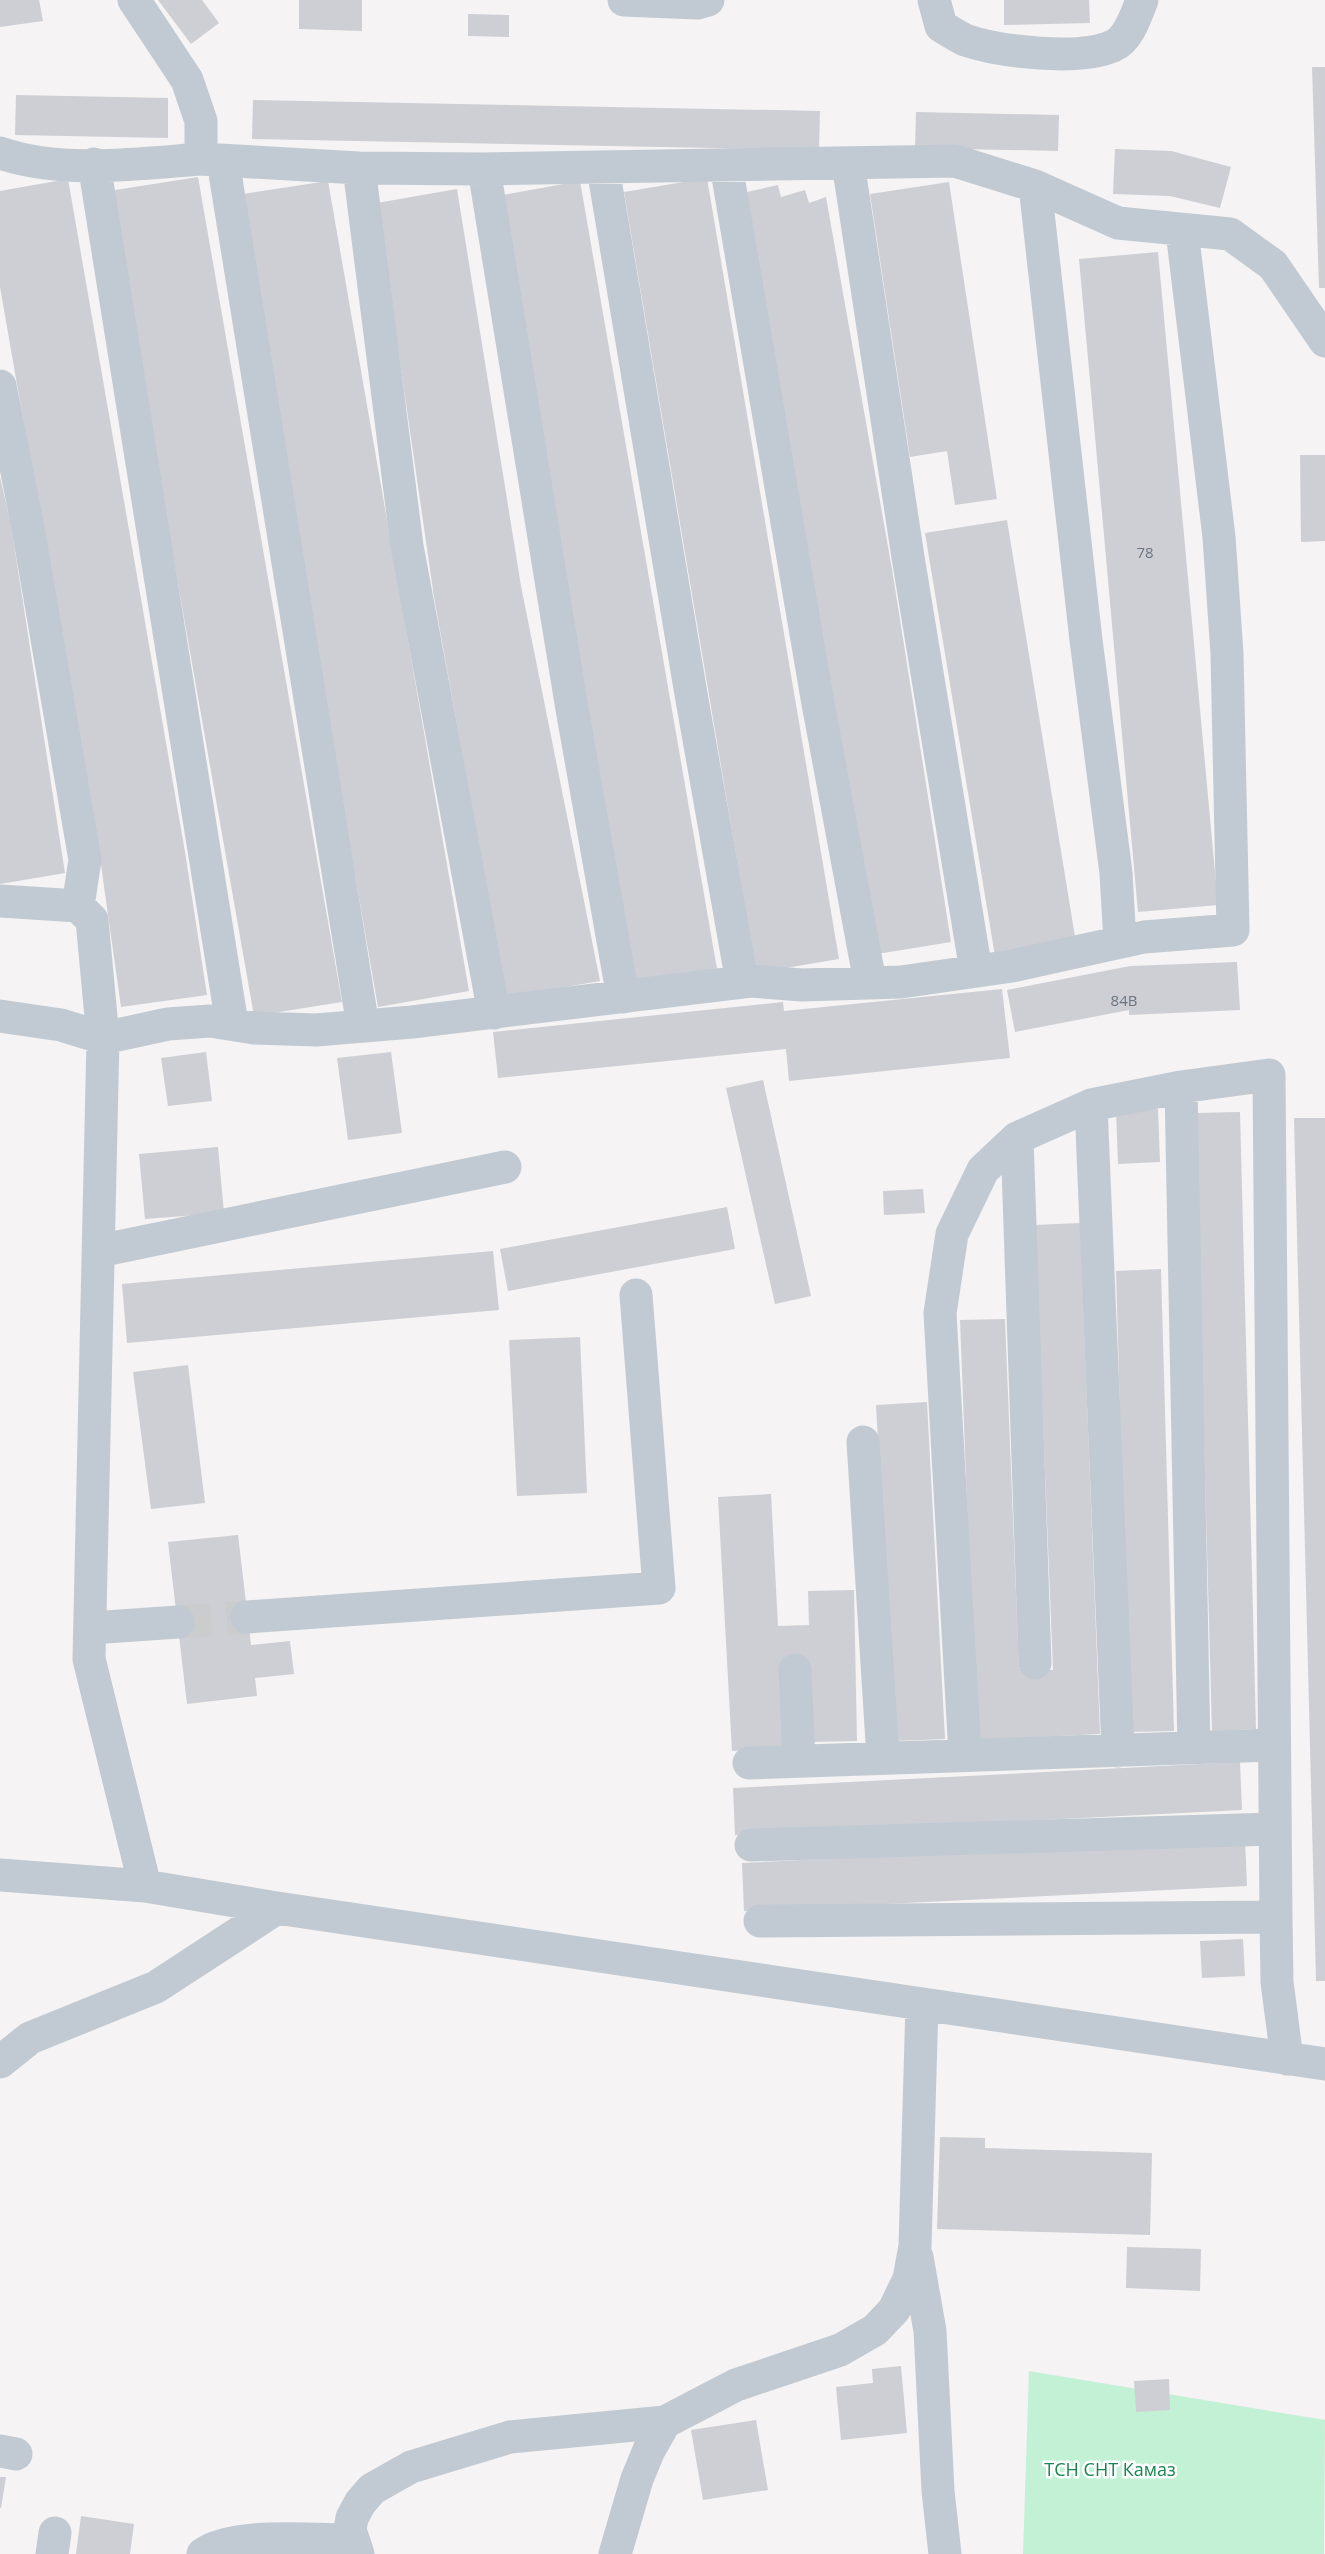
<svg xmlns="http://www.w3.org/2000/svg" width="1325" height="2554" font-family="'Open Sans',sans-serif">
<rect width="100%" height="100%" fill="#f5f3f3"/>
<!-- garden -->
<path fill="#c3f1d5" d="M 1029,2371 L 1325,2420 L 1324,2554 L 1023,2554 Z"/>
<!-- building -->
<path fill="#cdcfd5" d="M 0,0 L 39,0 L 43,21 L 0,27 Z
M 158,0 L 202,0 L 219,23 L 191,44 Z
M 299,0 L 362,0 L 362,31 L 299,29 Z
M 1004,0 L 1089,0 L 1090,23 L 1004,25 Z
M 468,14 L 509,15 L 509,37 L 468,36 Z
M 1312,67 L 1325,67 L 1325,288 L 1319,288 Z
M 16,95 L 168,98 L 168,138 L 15,135 Z
M 253,100 L 820,111 L 819,150 L 252,139 Z
M 916,112 L 1059,115 L 1058,151 L 915,148 Z
M 1115,149 L 1171,151 L 1231,167 L 1220,208 L 1170,196 L 1113,194 Z
M 198,177 L 342,1002 L 254,1016 L 109,191 Z
M 707,178 L 839,959 L 756,973 L 624,192 Z
M 68,179 L 185,852 L 207,995 L 121,1007 L 101,865 L 0,287 L 0,191 Z
M 328,181 L 469,991 L 378,1007 L 311,621 L 243,194 Z
M 580,181 L 717,969 L 629,981 L 503,195 Z
M 949,182 L 997,499 L 955,505 L 947,451 L 910,457 L 870,194 Z
M 778,185 L 781,197 L 805,190 L 809,203 L 826,197 L 892,569 L 951,942 L 871,955 L 747,192 Z
M 457,189 L 521,586 L 600,981 L 506,997 L 434,597 L 377,203 Z
M 1158,252 L 1218,905 L 1138,912 L 1079,259 Z
M 1300,455 L 1325,455 L 1325,541 L 1301,542 Z
M 0,477 L 11,525 L 65,873 L 0,884 Z
M 1007,520 L 1076,943 L 995,956 L 925,533 Z
M 1237,962 L 1240,1010 L 1129,1015 L 1129,1010 L 1015,1032 L 1007,990 L 1130,966 Z
M 1002,989 L 1010,1058 L 789,1081 L 786,1049 L 498,1078 L 493,1032 L 783,1002 L 784,1011 Z
M 206,1052 L 212,1101 L 168,1106 L 161,1058 Z
M 391,1052 L 402,1133 L 348,1140 L 337,1058 Z
M 763,1080 L 811,1296 L 775,1304 L 726,1088 Z
M 1158,1109 L 1160,1162 L 1118,1164 L 1116,1110 Z
M 1240,1112 L 1256,1729 L 1212,1731 L 1195,1113 Z
M 1294,1118 L 1325,1118 L 1325,1981 L 1316,1981 Z
M 218,1147 L 224,1213 L 145,1219 L 139,1154 Z
M 923,1189 L 925,1213 L 884,1215 L 883,1191 Z
M 727,1207 L 735,1249 L 508,1291 L 500,1249 Z
M 1080,1223 L 1100,1734 L 976,1740 L 960,1320 L 1005,1319 L 1019,1669 L 1053,1670 L 1035,1225 Z
M 493,1251 L 499,1310 L 127,1343 L 122,1284 Z
M 1161,1269 L 1174,1731 L 1129,1732 L 1116,1271 Z
M 580,1337 L 587,1493 L 517,1496 L 509,1340 Z
M 188,1365 L 205,1503 L 151,1509 L 133,1372 Z
M 927,1402 L 945,1739 L 895,1741 L 876,1405 Z
M 771,1494 L 778,1626 L 809,1625 L 808,1591 L 854,1590 L 857,1741 L 811,1742 L 810,1664 L 780,1665 L 785,1748 L 732,1751 L 718,1497 Z
M 238,1535 L 251,1645 L 290,1641 L 294,1674 L 255,1678 L 257,1696 L 187,1704 L 168,1542 Z
M 1240,1762 L 1242,1810 L 735,1835 L 733,1788 Z
M 1245,1838 L 1247,1886 L 744,1911 L 742,1863 Z
M 1243,1939 L 1245,1976 L 1202,1978 L 1200,1941 Z
M 940,2137 L 985,2138 L 985,2148 L 1152,2153 L 1150,2235 L 937,2229 Z
M 1127,2247 L 1201,2249 L 1200,2291 L 1126,2288 Z
M 901,2366 L 907,2433 L 841,2440 L 836,2387 L 873,2383 L 872,2369 Z
M 1169,2379 L 1170,2410 L 1136,2412 L 1134,2381 Z
M 756,2420 L 768,2490 L 703,2500 L 691,2430 Z
M 0,2477 L 6,2477 L 1,2508 L 0,2508 Z
M 81,2516 L 134,2524 L 130,2554 L 76,2554 Z"/>
<g fill="none" stroke-linecap="round" stroke-linejoin="round">
<!-- minor-tunnel -->
<path stroke="#caccce" stroke-width="33" stroke-dasharray="33 16" stroke-linecap="butt" d="M 178,1622 L 247,1617"/>
<!-- minor -->
<path stroke="#c1cad2" stroke-width="33" d="M 624,0 L 697,3 L 708,0
M 934,0 L 941,26 C 949,31 957,36 965,40 C 1000,52 1079,61 1113,46 C 1129,39 1136,15 1142,0
M 0,153 C 61,174 137,164 201,159 L 201,121 L 187,80 L 134,0
M 201,159 L 359,168 L 484,169 L 955,161 L 1035,186 L 1118,223 L 1230,234 L 1273,265 L 1325,341
M 223,161 L 363,1026
M 848,163 L 908,557 L 976,971
M 94,164 L 232,1024
M 726,165 L 817,698 L 870,982
M 359,168 L 407,546 L 494,1013
M 603,168 L 691,694 L 742,982
M 484,169 L 572,709 L 623,997
M 1035,186 L 1086,640 L 1116,873 L 1120,942
M 0,386 L 28,528 L 85,860 L 78,906
M 0,901 L 78,906 L 92,920 L 103,1038 L 89,1659 L 145,1886 L 277,1908 L 1325,2064
M 0,1016 L 61,1025 L 103,1038 L 168,1024 L 210,1021 L 254,1028 L 316,1030 L 412,1022 L 751,981 L 802,985 L 901,982 L 1012,966 L 1144,937 L 1233,930 L 1227,654 L 1219,537 L 1182,231
M 1181,1087 L 1194,1748
M 1091,1105 L 1118,1751
M 1017,1138 L 1035,1663
M 99,1251 L 505,1167
M 863,1442 L 883,1758
M 247,1617 L 659,1588 L 636,1295
M 91,1628 L 178,1622
M 795,1670 L 799,1761
M 965,1755 L 940,1313 L 952,1234 L 983,1170 L 1017,1138 L 1091,1105 L 1181,1087 L 1269,1075 L 1276,1917 L 1277,1982 L 1287,2059
M 749,1763 L 1274,1745
M 751,1845 L 1275,1829
M 0,1875 L 145,1886
M 760,1921 L 1276,1917
M 0,2062 L 30,2038 L 156,1987 L 277,1908
M 917,2257 L 930,2331 L 938,2491 L 945,2554
M 0,2451 L 16,2454
M 52,2554 L 55,2533
M 203,2554 C 233,2532 314,2540 352,2540
M 358,2554 L 350,2530 L 352,2518 L 360,2503 L 372,2489 L 411,2467 L 510,2437 L 665,2422 L 736,2385 L 840,2350 L 875,2330 L 894,2310 L 909,2279 L 915,2246 L 922,2004
M 615,2554 L 637,2479 L 649,2450 L 665,2422"/>
</g>
<g text-anchor="middle" dominant-baseline="central" stroke-width="5" stroke-linejoin="round" paint-order="stroke">
<!-- number labels -->
<g font-size="15" fill="#6b747e">
<text x="1145" y="552">78</text>
<text x="1124" y="1000">84В</text>
</g>
<!-- park labels -->
<g font-size="18" fill="#17864f" stroke="#fff">
<text x="1110" y="2469">ТСН СНТ Камаз</text>
</g>
</g>
</svg>
